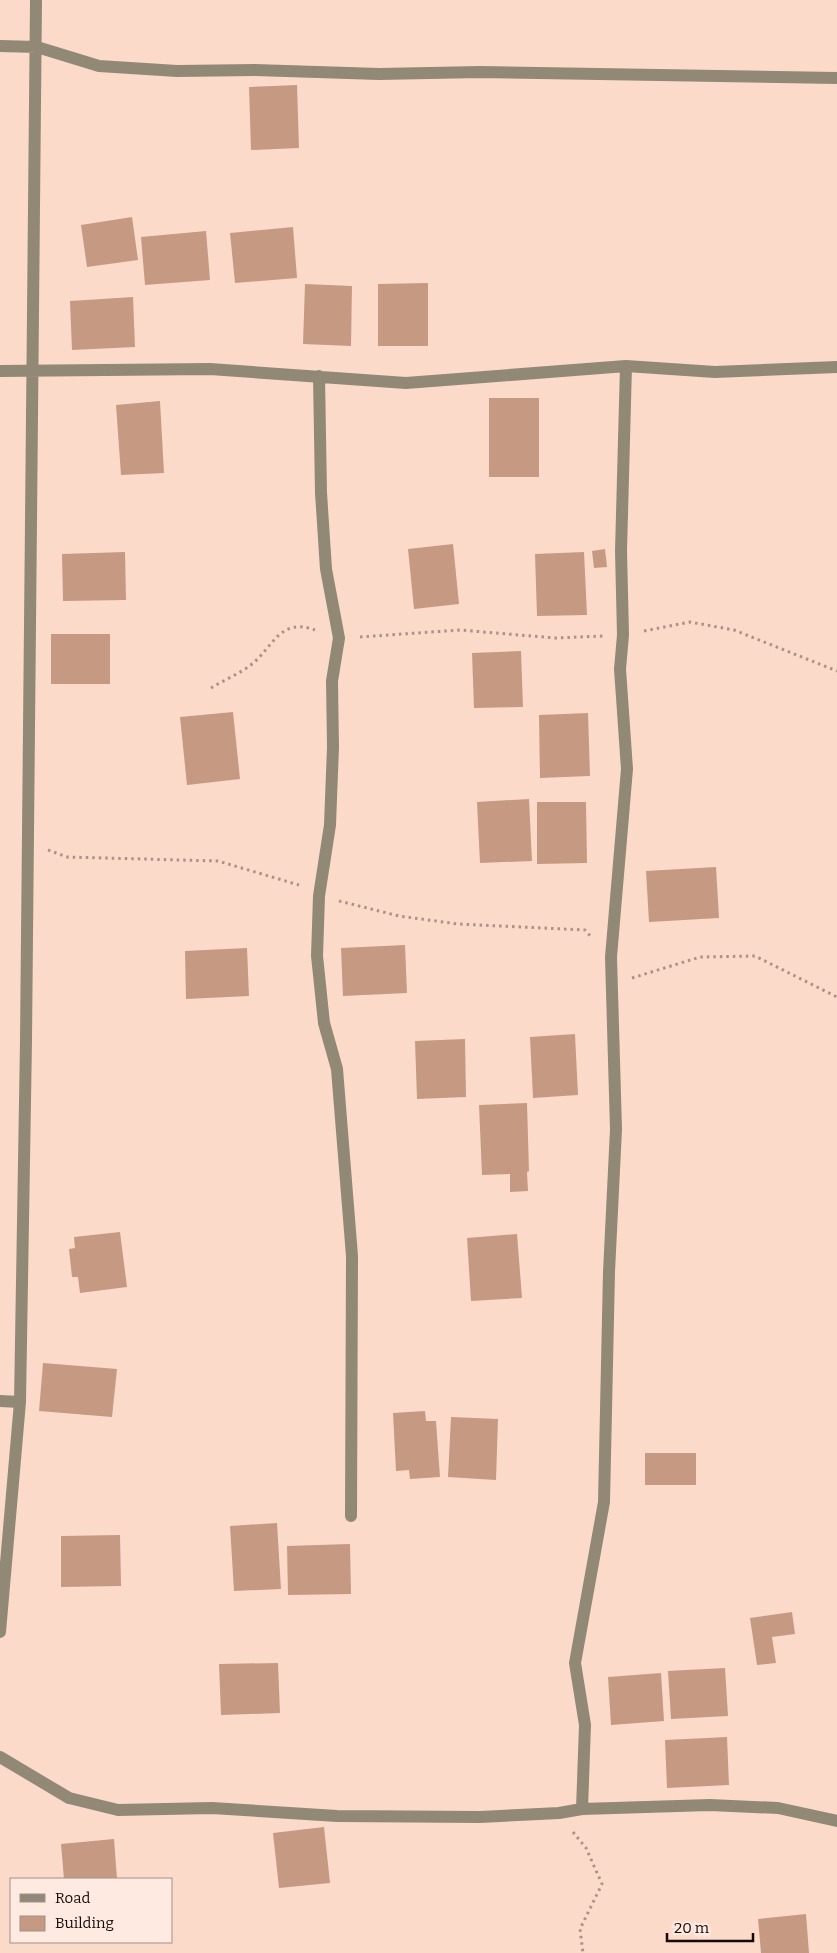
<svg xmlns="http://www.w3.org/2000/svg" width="837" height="1953" font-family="Bitter,serif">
<rect width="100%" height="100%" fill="#fcdaca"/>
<!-- building -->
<path fill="#c69983" d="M 297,85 L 299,148 L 251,150 L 249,87 Z
M 132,217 L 138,260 L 87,267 L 81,225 Z
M 293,227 L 297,278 L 235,283 L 230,233 Z
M 206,231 L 210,280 L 145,285 L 141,237 Z
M 428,283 L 428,346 L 378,346 L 378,284 Z
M 305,284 L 352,286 L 351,346 L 303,344 Z
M 133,297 L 135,347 L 72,350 L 70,301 Z
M 489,398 L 539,398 L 539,477 L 489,477 Z
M 160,401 L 164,473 L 121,475 L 116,405 Z
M 453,544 L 459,604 L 414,609 L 408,549 Z
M 605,549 L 607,567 L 594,568 L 592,551 Z
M 125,552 L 126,600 L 63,601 L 62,554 Z
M 584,552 L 587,615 L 537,616 L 535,554 Z
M 51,634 L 110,634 L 110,684 L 51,684 Z
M 521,651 L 523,707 L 474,708 L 472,653 Z
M 233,712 L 240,779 L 187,785 L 180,717 Z
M 588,713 L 590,776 L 540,778 L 539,715 Z
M 529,799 L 532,861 L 480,863 L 477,802 Z
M 537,802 L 586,802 L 587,863 L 537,864 Z
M 716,867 L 719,918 L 649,922 L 646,871 Z
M 405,945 L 407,993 L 343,996 L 341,948 Z
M 247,948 L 249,996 L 186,999 L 185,951 Z
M 575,1034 L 578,1095 L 533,1098 L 530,1037 Z
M 465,1039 L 466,1097 L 417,1099 L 415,1041 Z
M 527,1103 L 529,1171 L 527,1172 L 528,1191 L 510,1192 L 510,1174 L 482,1175 L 479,1105 Z
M 120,1232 L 127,1287 L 80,1293 L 78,1277 L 72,1277 L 69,1249 L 75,1248 L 74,1237 Z
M 517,1234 L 522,1298 L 471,1301 L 467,1238 Z
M 43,1363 L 117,1369 L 112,1417 L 39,1411 Z
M 425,1411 L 426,1421 L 436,1421 L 440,1477 L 410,1479 L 409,1470 L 396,1471 L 393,1413 Z
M 451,1417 L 498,1419 L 496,1480 L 448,1477 Z
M 645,1453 L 696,1453 L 696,1485 L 645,1485 Z
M 277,1523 L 281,1589 L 234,1591 L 230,1526 Z
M 120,1535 L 121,1586 L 61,1587 L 61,1536 Z
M 350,1544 L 351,1594 L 288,1595 L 287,1546 Z
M 792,1612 L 795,1634 L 772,1637 L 776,1663 L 757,1665 L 750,1618 Z
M 278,1663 L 280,1713 L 221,1715 L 219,1664 Z
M 725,1668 L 728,1716 L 671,1719 L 668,1671 Z
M 661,1673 L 664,1721 L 611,1725 L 608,1677 Z
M 727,1737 L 729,1785 L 667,1788 L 665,1740 Z
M 324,1827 L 330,1883 L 279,1888 L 273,1833 Z
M 114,1839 L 117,1879 L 64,1879 L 61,1844 Z
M 806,1914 L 809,1953 L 761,1953 L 758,1919 Z"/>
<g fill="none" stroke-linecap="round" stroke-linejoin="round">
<!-- path -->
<path stroke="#ac9286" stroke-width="3" stroke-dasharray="2.5 4" stroke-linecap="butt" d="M 644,631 L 690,622 L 734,630 L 837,671
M 360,637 L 460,630 L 555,638 L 603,636
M 211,688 C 224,680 241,673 252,664 C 274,646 280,617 315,630
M 48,850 L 67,857 L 218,861 L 299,885
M 339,901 L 399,916 L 458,924 L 585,930 L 592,938
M 632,978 L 700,957 L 755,956 L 837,997
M 573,1832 L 586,1848 L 602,1884 L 580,1929 L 583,1953"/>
<!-- street -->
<path stroke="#918976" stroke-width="12" d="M 0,46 L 37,47 L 99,66 L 177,71 L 255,70 L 379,74 L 480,72 L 837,78
M 0,371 L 210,369 L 406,383 L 626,366 L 715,372 L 837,367
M 319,376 L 321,493 L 326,569 L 339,638 L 332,681 L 333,747 L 330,825 L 319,896 L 317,956 L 324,1023 L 337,1069 L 352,1256 L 351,1516
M 0,1401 L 20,1402
M 0,1632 L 20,1402 L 26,1041 L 36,0
M 0,1757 L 69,1798 L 118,1810 L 212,1808 L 337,1816 L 480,1817 L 559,1813 L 582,1809 L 710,1805 L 778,1808 L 837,1821
M 582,1809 L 585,1725 L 575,1663 L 604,1502 L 609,1272 L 616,1129 L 611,957 L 627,769 L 620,669 L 623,635 L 621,551 L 626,366"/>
</g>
<!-- legend -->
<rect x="10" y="1878" width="162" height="65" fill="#ffeae1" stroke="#a19089"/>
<rect x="20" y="1894" width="25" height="8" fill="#918976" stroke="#a19089"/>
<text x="55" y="1903" font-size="15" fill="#150a06">Road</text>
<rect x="20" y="1916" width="25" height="15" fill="#c69983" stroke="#a19089"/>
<text x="55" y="1928" font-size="15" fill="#150a06">Building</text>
<!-- scale -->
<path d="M667 1933v8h86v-8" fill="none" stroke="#150a06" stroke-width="2.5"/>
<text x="674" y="1933" font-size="15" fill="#150a06" stroke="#ffeae1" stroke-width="4" paint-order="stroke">20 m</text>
</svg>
